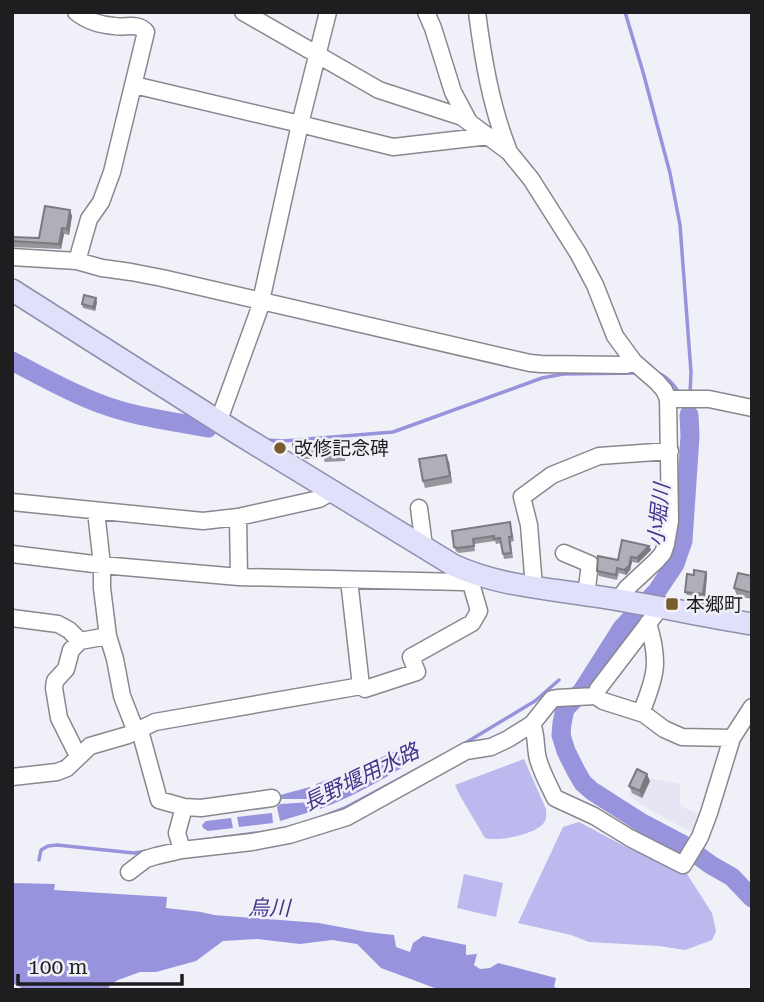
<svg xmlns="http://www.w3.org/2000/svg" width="764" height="1002" font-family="'Roboto Serif','Noto Sans JP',serif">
<rect width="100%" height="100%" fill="#f0f0f8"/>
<!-- built -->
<path fill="#e5e5f4" d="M 640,776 L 680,784 L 680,806 L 703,816 L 694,834 L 647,808 L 629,796 Z"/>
<!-- pitch -->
<path fill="#bbb9ee" d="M 524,759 L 546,809 C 546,813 547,817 545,821 C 539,834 498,842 485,838 L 459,794 L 455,785 Z
M 579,822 L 628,848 L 687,874 L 712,913 L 716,931 L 712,940 L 685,950 L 659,946 L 589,942 L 571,935 L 518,923 L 563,827 Z
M 464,874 L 503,883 L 496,917 L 457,908 Z"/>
<!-- water -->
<path fill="#9893dd" d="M 412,743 L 420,757 C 388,776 356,796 320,809 L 316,784 L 357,769 Z
M 310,787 L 312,799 L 279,799 L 280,795 Z
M 312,802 L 313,809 L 310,812 L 280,821 L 277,807 L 280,804 Z
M 272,813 L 273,823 L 239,827 L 237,817 Z
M 231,818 L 233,828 L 208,831 L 203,828 L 202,825 L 206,821 Z
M 12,883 L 55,884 L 54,890 L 167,897 L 166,908 L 201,912 L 214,915 L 319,923 L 367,932 L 394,935 L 396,947 L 410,952 L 413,943 L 423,936 L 466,945 L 466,955 L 477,954 L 474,965 L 480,969 L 490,968 L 498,963 L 556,978 L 554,987 L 563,990 L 440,990 L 381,968 L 357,944 L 332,940 L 300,944 L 257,939 L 223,941 L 196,961 L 156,972 L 140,972 L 118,980 L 111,984 L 107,990 L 26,990 L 12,983 Z"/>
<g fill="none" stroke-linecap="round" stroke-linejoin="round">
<!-- stream -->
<path stroke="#9893dd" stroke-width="3.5" d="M 625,12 L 643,72 L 670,173 L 680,225 L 691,372 L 690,395
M 655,373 C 665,374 675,385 679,394
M 684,404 L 689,415
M 266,440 L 284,441 L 393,432 L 542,378 L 563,374 L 640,373
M 462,745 L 535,701 L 559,680
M 322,817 L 345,808 L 427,764
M 188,842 L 257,833
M 39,860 L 41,850 L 48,846 L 57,845 L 134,853 L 147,851"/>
<!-- river -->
<path stroke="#9893dd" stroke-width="19" d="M 12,361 C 41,376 70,393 101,404 C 135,417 172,421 208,428
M 689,415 L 690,436 L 683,541 L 675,564 L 657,591 L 622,628 L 582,691 L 565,709 L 562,723 L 561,735 L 566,751 L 576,771 L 583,783 L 592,791 L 642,823 L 682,844 L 711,865 L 732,877 L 752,898"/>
<!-- minor casing -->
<g stroke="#88888e" stroke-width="19">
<path id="minor" d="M 76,12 C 87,21 101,25 114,26 C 126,28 138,22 146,32 L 112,172 L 101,202 L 89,219 L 77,261
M 243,12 L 379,90 L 462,117 L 509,152 L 531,179 L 578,253 L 595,285 L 615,336 L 634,362 L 657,382 L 664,390 L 668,399 L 670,521 L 666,544 L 663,553 L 656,561 L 627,588 L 618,600
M 426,12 L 433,28 L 453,92 L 469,122
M 477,12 C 483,59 491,106 508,149
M 134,85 L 300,124 L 393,147 L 489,136
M 12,257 L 77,261 L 102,268 L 131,272 L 162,278 L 530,363 L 541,364 L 626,365 L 634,362
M 668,399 L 709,399 L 752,408
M 219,420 L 259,310 L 300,124 L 328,12
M 12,502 L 203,521 L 238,517 L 319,499 L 333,491
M 419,508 L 424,546
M 96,511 L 102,565 L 102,588 L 108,636 L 115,659 L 122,696 L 133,724 L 142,738 L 159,800 L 184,807 L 201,808 L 272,798
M 238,517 L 239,577
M 564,553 L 590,564 L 586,595
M 12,554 L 102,565 L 239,577 L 463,582 L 483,577
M 534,587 L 529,525 L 522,497 L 552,475 L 599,456 L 670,451
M 12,618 L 58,624 L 69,630 L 80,641 L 108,636
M 361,686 L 365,689 L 417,672 L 411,657 L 472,623 L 479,611 L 470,580
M 596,696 L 598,689 L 660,608
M 641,713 C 656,676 660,662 648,623
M 532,724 C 537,735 535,748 538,759 C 542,773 549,786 555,798 L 594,816 L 630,838 L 683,865 L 700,837 L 709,813 L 732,738 L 752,707
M 78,756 L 59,718 L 54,688 L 55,681 L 66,669 L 71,650 L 80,641
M 12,777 L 57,772 L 67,768 L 90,746 L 128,735 L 155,722 L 361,686 L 349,580
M 182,850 L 177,833 L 184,807
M 129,872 L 146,859 L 156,856 L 182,850 L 252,842 L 289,835 L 347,817 L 466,751 L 491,747 L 508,739 L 532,724 L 552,699 L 557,698 L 596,696 L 603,701 L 644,714 L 664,729 L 682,737 L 732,738"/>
</g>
<!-- major casing -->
<g stroke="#908fad" stroke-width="24">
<path id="major" d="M 12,290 L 237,433 L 453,565 C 498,586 546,588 594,596 C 647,604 699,615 752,624"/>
</g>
<!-- minor -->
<use href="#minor" stroke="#fff" stroke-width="16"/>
<!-- major -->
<use href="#major" stroke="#e1e0fb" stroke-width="21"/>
</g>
<!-- wall -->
<path fill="#96969d" d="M 70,210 L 72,216 L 69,235 L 64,234 L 61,249 L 12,247 L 12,237 L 39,238 Z
M 97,302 L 95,311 L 83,308 L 82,304 Z
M 320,442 L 322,458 L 305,459 L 295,453 L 294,449 Z
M 344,449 L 345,461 L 325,462 L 322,455 Z
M 449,462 L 452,483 L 425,488 L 423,481 Z
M 510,522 L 514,541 L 511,542 L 513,558 L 504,559 L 501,543 L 496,544 L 495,541 L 474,544 L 475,551 L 459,553 L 456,551 L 454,547 Z
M 649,546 L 651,550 L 638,563 L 632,562 L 630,570 L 626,575 L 619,573 L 617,580 L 599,576 L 597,571 L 618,560 Z
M 707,575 L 705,597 L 687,595 L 685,592 Z
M 752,576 L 752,599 L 737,596 L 734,588 Z
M 650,781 L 642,798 L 632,793 L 629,786 Z"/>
<!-- shaded-wall -->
<path fill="#7a7a80" d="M 70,210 L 72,216 L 69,235 L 67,229 Z
M 62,228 L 64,234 L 61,249 L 59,244 Z
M 96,298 L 97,302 L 95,311 L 93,307 Z
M 341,442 L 344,449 L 345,461 L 342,453 Z
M 446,455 L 449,462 L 452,483 L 450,476 Z
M 649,546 L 651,550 L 638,563 L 637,558 Z
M 631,557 L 632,562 L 630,570 L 626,575 L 624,570 Z
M 706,572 L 707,575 L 705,597 L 703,594 Z
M 647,774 L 650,781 L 642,798 L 640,791 Z"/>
<!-- building -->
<path fill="#afafb7" stroke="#7a7a80" stroke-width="2" d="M 45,206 L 70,210 L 67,229 L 62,228 L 59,244 L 12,241 L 12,237 L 39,238 Z
M 84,295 L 96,298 L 93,307 L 82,304 Z
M 320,442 L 321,455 L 304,456 L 294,449 L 293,444 Z
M 341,442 L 342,453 L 322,455 L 321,443 Z
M 446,455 L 450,476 L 423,481 L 419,459 Z
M 510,522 L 512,537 L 509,537 L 511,553 L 503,554 L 500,538 L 494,539 L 494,536 L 473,539 L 474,546 L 457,548 L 454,547 L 452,531 Z
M 622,540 L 649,546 L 637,558 L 631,557 L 629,566 L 624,570 L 617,568 L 616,575 L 597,571 L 598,556 L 618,560 Z
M 694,570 L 706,572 L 703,594 L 685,592 L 687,574 L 694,575 Z
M 738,573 L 752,576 L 752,593 L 734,588 Z
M 637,769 L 647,774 L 640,791 L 629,786 Z"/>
<!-- markers -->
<g fill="#785b2e" stroke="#f0f0f8" stroke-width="2.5">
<circle cx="280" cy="448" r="7"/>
<rect x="665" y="597" width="14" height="14" rx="3.5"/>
</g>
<g text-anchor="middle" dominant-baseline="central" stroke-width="5" stroke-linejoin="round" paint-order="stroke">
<!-- poi labels -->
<g font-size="19" fill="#1e1e20" stroke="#f0f0f8" text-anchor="start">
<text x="294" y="448">改修記念碑</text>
<text x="686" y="604">本郷町</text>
</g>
<!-- water labels -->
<g font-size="21" font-style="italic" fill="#43338a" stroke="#f0f0f8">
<text transform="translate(659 515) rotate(-84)">小堀川</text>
<text transform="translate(361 777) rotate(-26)">長野堰用水路</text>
<text transform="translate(269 908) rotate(1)">烏川</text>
</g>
</g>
<!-- border -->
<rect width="764" height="1002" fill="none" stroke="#1e1e20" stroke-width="28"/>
<!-- scale -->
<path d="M18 974v10h164v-10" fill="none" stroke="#1e1e20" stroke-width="3.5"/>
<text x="28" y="974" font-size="21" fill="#1e1e20" stroke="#f0f0f8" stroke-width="5" paint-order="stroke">100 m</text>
</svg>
